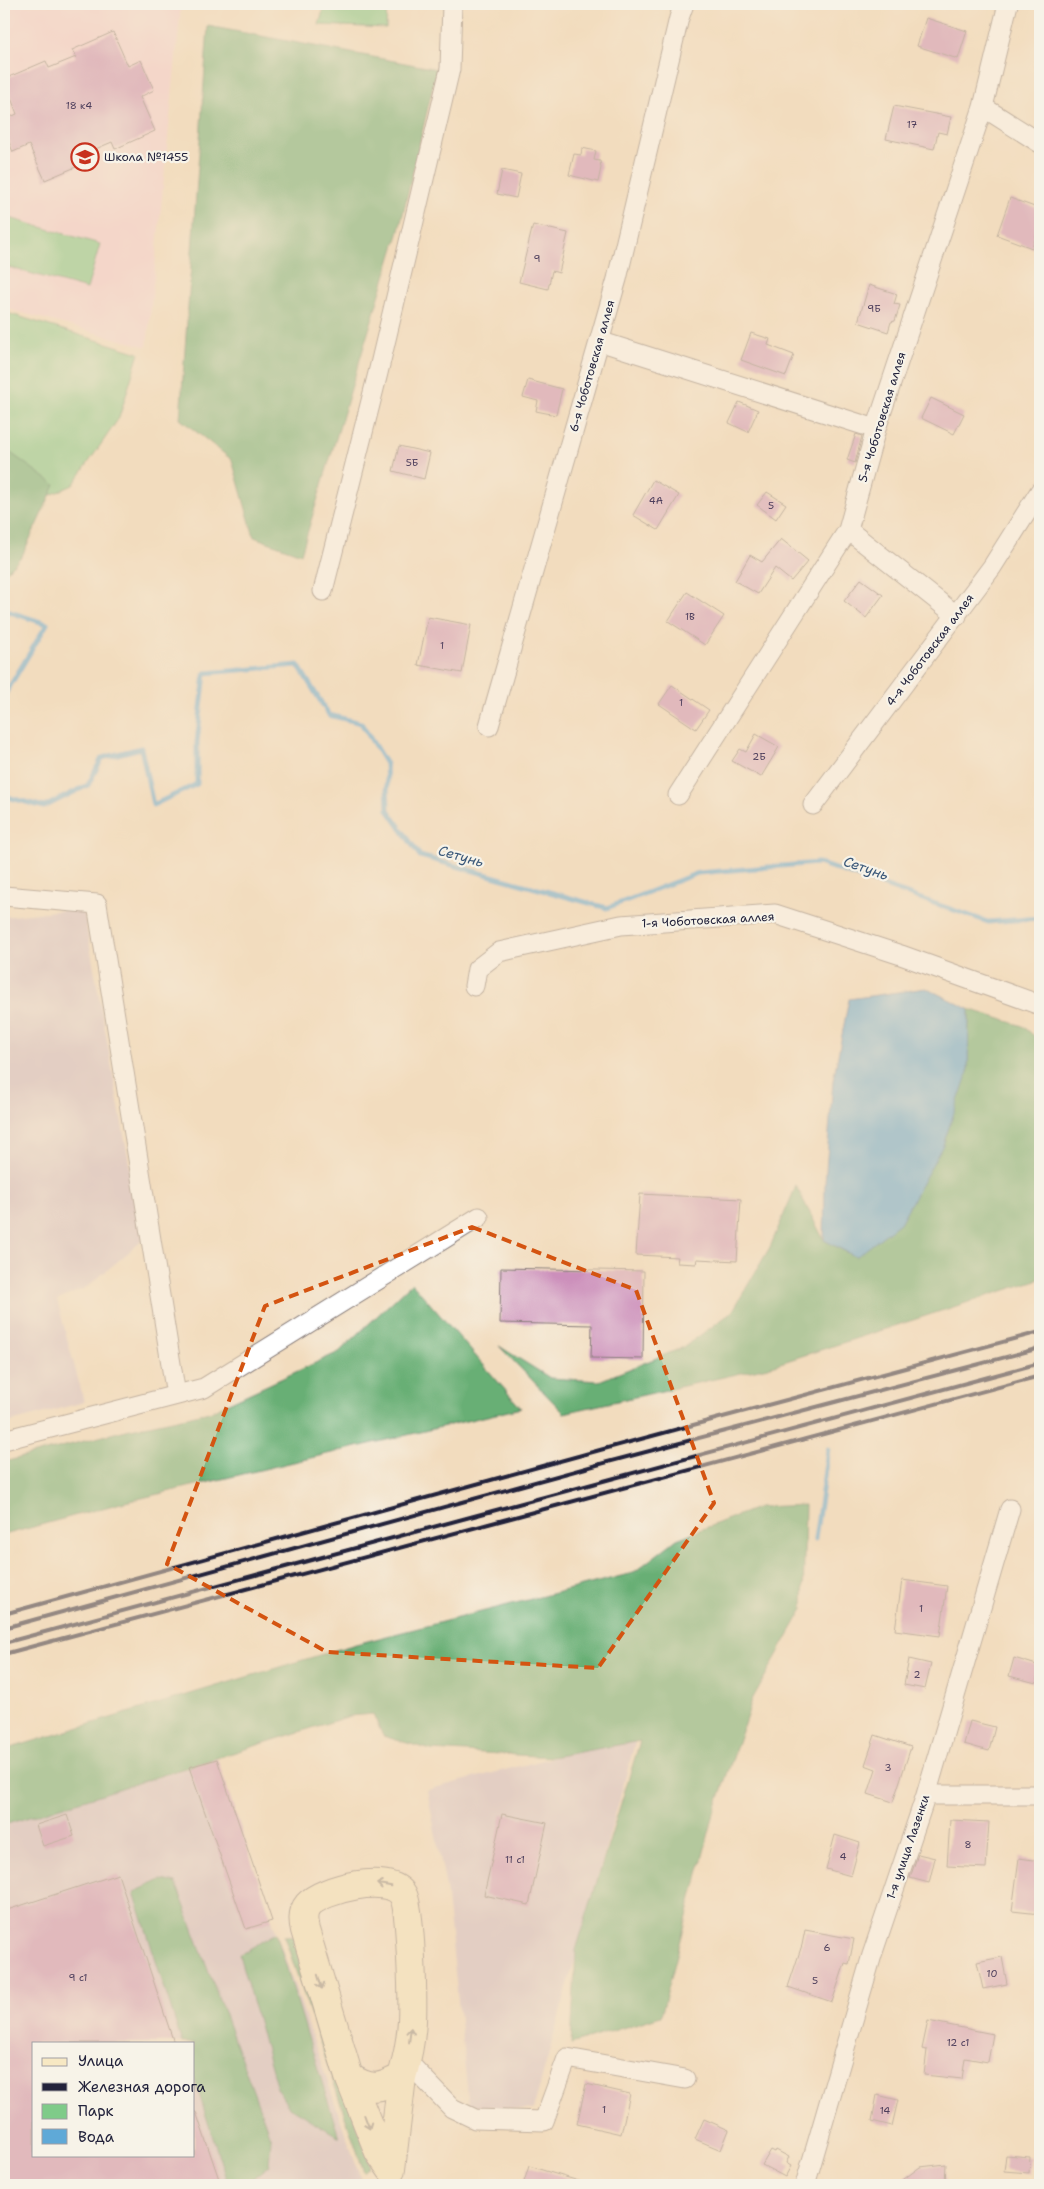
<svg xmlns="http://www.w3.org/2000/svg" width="1044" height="2189" font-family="'Shantell Sans',sans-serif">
<rect width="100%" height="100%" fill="#f7f3e8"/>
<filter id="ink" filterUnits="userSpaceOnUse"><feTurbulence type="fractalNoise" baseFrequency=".02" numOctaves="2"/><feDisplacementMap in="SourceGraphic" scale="10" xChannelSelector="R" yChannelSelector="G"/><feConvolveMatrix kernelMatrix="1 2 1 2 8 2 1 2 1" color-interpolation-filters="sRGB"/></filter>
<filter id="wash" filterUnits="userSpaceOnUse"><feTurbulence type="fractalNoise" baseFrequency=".0096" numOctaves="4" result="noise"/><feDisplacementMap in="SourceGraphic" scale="20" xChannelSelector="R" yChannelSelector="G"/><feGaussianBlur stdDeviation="1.12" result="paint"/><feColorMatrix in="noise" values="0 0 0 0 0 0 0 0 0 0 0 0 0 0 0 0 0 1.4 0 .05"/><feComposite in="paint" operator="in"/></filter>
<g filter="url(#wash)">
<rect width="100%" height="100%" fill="#f2dcbe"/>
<!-- built -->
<path fill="#f6cfd7" d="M 4,5 L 181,6 L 147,347 L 4,308 Z"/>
<!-- industrial -->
<path fill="#d1bdc9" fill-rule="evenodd" d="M 72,909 L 84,913 L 143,1240 L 87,1287 L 57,1300 L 84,1402 L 4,1424 L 4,917 Z
M 637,1736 L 533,2110 L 469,2105 L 446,1887 L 427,1790 Z
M 217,1759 L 363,2185 L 4,2185 L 4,1824 ZM 34,2043 L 194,2043 L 194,2155 L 34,2155 Z"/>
<!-- green -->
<path fill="#7fcb89" stroke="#507662" d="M 325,4 L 387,4 L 386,28 L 319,25 Z
M 6,217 L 100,244 L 87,289 L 4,266 L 4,226 Z
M 4,312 L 139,353 L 119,418 L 73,485 L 4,516 Z"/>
<!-- forest -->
<path fill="#67af75" stroke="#446858" d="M 208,26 L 437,69 L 399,231 L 301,554 L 254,537 L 232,460 L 180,419 Z
M 4,448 L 55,485 L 22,556 L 4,574 Z
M 969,1009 L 1023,1026 L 1040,1041 L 1040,1279 L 768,1367 L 564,1413 L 499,1346 L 550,1378 L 599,1381 L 684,1347 L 732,1312 L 770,1247 L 796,1186 L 824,1240 L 856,1257 L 968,1072 Z
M 412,1283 L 521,1408 L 121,1503 L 4,1535 L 4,1462 L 126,1430 L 209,1412 L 339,1352 Z
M 805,1505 L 803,1609 L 753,1698 L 715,1810 L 661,2016 L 571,2044 L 576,1950 L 640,1741 L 552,1757 L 431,1750 L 383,1736 L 373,1714 L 350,1716 L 4,1825 L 4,1750 L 356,1644 L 633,1573 L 677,1539 L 759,1507 Z
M 161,1880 L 176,1883 L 271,2139 L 269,2165 L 247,2183 L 241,2185 L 228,2185 L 194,2078 L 194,2043 L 182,2043 L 134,1892 Z
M 276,1933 L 339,2137 L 289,2107 L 277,2088 L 239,1955 Z
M 297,1935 L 370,2166 L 364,2172 L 284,1936 Z"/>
<!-- water -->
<path fill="#5fa9d7" stroke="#406689" d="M 926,988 L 969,1009 L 968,1072 L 943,1145 L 900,1223 L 856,1257 L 824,1240 L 825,1183 L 833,1081 L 849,999 Z"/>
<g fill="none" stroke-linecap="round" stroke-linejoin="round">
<!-- stream -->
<path stroke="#5fa9d7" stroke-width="5" d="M 4,610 L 47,624 L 4,696
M 4,796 L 44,807 L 88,785 L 102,758 L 141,748 L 153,805 L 197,784 L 197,742 L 205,673 L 298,665 L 329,715 L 361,723 L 386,764 L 388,810 L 420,856 L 607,908 L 698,873 L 818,863 L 988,922 L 1040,918
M 815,1539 L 828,1449"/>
</g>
<g id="blocks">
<!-- building -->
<path fill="#cc8fbb" d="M 926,18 L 967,31 L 958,59 L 917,46 Z
M 113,32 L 128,66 L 141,60 L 154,90 L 140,97 L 155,131 L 115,149 L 112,142 L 86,153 L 90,161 L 45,180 L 29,145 L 13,152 L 4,130 L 4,120 L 17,114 L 4,79 L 46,61 L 49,68 L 76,57 L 72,50 Z
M 894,106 L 951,117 L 947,134 L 938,132 L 934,149 L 886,139 Z
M 582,148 L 596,151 L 594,160 L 600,161 L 601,168 L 598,182 L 569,175 L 574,154 L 581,155 Z
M 502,170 L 521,174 L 516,198 L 497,194 Z
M 1010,198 L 1040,209 L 1040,225 L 1032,248 L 997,235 Z
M 533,225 L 568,233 L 559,273 L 552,271 L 548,289 L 519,282 Z
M 869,285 L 897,294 L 894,304 L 900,305 L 895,321 L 891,322 L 888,332 L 858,322 Z
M 751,333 L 770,339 L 768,345 L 794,355 L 786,376 L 741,360 Z
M 528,380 L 562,389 L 556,415 L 536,411 L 538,401 L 523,397 Z
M 931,398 L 964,414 L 954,434 L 921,418 Z
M 739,402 L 758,410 L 748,432 L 729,423 Z
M 856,434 L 862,436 L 855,463 L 847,460 Z
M 399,446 L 430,453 L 424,479 L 393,471 Z
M 653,480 L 679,495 L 658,530 L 633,515 Z
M 767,492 L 786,504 L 776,519 L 757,505 Z
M 781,539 L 808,561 L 791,581 L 775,568 L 758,594 L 735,581 L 750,555 L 762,562 Z
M 861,579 L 883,595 L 866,618 L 844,601 Z
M 687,592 L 724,616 L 705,645 L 668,621 Z
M 428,617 L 471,625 L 462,673 L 418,665 Z
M 672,685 L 709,710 L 696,729 L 659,704 Z
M 756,734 L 779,747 L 761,777 L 732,761 L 740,749 L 746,752 Z
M 640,1194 L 741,1199 L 737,1261 L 697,1259 L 696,1264 L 677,1263 L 678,1257 L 636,1255 Z
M 501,1268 L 644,1271 L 643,1359 L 591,1358 L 592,1325 L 500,1323 Z
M 902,1580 L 947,1586 L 940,1636 L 895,1630 Z
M 1014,1658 L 1040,1666 L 1036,1683 L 1009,1676 Z
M 909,1659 L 931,1664 L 925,1689 L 904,1685 Z
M 970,1721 L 995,1727 L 989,1751 L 964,1744 Z
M 875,1735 L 911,1747 L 893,1802 L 868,1794 L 876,1769 L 865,1765 Z
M 217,1759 L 272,1921 L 246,1929 L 189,1767 Z
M 502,1814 L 547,1823 L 529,1905 L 484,1895 Z
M 67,1815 L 74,1836 L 43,1846 L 36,1825 Z
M 950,1820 L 989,1822 L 986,1868 L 947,1866 Z
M 835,1835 L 860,1843 L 851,1876 L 826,1869 Z
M 918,1854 L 935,1858 L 929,1883 L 910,1878 Z
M 1019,1858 L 1040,1861 L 1040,1914 L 1012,1911 Z
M 118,1874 L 174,2043 L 34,2043 L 34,2155 L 194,2155 L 194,2112 L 196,2112 L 221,2185 L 4,2185 L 4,1911 Z
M 805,1930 L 854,1939 L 849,1964 L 845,1963 L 832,2002 L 788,1987 L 802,1945 Z
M 1002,1957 L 1007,1984 L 983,1989 L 977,1962 Z
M 928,2021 L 993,2034 L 988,2062 L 965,2058 L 962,2079 L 924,2075 L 927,2050 L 922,2049 Z
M 586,2084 L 630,2094 L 621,2134 L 577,2124 Z
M 877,2095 L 898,2100 L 892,2126 L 872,2121 Z
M 704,2119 L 729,2130 L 721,2150 L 695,2139 Z
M 771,2150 L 775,2152 L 776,2150 L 789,2157 L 786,2163 L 791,2166 L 785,2177 L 762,2165 Z
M 1006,2155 L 1030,2157 L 1029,2173 L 1004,2171 Z
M 946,2164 L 945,2184 L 900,2182 L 920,2167 Z
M 529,2166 L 582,2182 L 581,2185 L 523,2185 Z"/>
</g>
</g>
<g filter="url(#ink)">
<use href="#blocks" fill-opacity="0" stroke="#8a7f7c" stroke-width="1"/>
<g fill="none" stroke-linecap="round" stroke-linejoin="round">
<!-- street casing -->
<g stroke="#8a7f7c" stroke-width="21">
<path id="street" d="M 983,107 L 1040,143
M 599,341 L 876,429
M 848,530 L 957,616
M 323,591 L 378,373 L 450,69 L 452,4
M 489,726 L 617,279 L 679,18 L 684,4
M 678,795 L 848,530 L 876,429 L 983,107 L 1008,4
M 813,805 L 992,567 L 1040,491
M 4,896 L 97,904 L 176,1395
M 474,986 L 477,969 L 499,952 L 621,925 L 775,914 L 901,955 L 1040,1005
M 4,1440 L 204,1388 L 479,1217
M 926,1795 L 1040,1795
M 407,2061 L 452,2108 L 475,2119 L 544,2121 L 567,2058 L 685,2079
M 805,2185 L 872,1955 L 926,1795 L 1010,1509"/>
</g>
<!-- secondary casing -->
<g stroke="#8a7f7c" stroke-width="30">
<path id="secondary" d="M 349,2077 C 371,2091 380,2089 402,2077 C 407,2059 411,2040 412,2021 C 413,2001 411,1909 403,1895 C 390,1872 322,1889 308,1905 C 302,1912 303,1922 305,1930 L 349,2077 L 379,2152 L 391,2169 L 402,2077"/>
</g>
<!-- street -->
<use href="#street" stroke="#fff" stroke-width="19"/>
<!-- secondary -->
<use href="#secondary" stroke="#f7e8c3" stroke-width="28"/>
<!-- rail -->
<path stroke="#22223b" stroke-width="4" d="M 4,1614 L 600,1450 L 1040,1332
M 4,1628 L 604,1463 L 1040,1348
M 4,1643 L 1040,1363
M 4,1654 L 1040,1376"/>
</g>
<!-- one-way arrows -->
<defs><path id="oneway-shaft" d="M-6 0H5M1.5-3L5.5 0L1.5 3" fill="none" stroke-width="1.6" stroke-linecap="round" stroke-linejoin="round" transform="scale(1.25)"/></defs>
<g stroke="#978f86">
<use href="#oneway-shaft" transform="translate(384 1885) rotate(-171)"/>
<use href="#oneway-shaft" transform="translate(320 1982) rotate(73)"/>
<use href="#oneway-shaft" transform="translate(410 2035) rotate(-83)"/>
<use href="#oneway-shaft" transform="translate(367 2122) rotate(69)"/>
</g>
</g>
<!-- marked area -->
<path d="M0 0H1044V2189H0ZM 472,1227 L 636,1290 L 714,1503 L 598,1668 L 327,1652 L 167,1564 L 265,1306 Z" fill="#f2dcbe" fill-opacity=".55" fill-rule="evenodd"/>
<path fill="none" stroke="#d45411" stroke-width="4" stroke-dasharray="10 6" stroke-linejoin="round" d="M 472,1227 L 636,1290 L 714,1503 L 598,1668 L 327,1652 L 167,1564 L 265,1306 Z"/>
<!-- icons -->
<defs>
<g id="school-ring" transform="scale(1.4375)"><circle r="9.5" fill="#f7f3e8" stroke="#c8321e" stroke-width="1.5"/><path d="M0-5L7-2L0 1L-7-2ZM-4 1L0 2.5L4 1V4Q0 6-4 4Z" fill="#c8321e"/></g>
</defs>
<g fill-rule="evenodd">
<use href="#school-ring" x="85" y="157"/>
</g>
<g text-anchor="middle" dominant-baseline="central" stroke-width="4.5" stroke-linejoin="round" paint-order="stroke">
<!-- number labels -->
<g font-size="10" fill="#4c3d5b">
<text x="79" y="105">18 к4</text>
<text x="912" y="124">17</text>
<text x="537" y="258">9</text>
<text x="874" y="308">9Б</text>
<text x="412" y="462">5Б</text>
<text x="656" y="500">4А</text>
<text x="771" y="505">5</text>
<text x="690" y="616">1В</text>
<text x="442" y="645">1</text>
<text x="681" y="702">1</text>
<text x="759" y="756">2Б</text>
<text x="921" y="1608">1</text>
<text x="917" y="1674">2</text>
<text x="888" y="1767">3</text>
<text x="968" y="1844">8</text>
<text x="843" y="1856">4</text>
<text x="515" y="1859">11 с1</text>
<text x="827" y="1947">6</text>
<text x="992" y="1973">10</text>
<text x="78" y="1977">9 с1</text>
<text x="815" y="1980">5</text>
<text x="958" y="2042">12 с1</text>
<text x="604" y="2109">1</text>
<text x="885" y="2110">14</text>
</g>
<!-- poi labels -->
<g font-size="12" fill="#22223b" stroke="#f7f3e8" text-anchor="start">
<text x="104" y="157">Школа №1455</text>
</g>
<!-- street labels -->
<g font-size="12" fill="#22223b" stroke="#f7f3e8">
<text transform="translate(592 366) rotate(-74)">6-я Чоботовская аллея</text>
<text transform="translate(882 417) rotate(-73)">5-я Чоботовская аллея</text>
<text transform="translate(930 650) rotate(-53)">4-я Чоботовская аллея</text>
<text transform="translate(708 920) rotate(-3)">1-я Чоботовская аллея</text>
<text transform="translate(908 1847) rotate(-71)">1-я улица Лазенки</text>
</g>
<!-- water labels -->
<g font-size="14" font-style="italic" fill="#3a5879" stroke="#f7f3e8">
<text transform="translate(461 856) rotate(16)">Сетунь</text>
<text transform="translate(866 868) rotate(19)">Сетунь</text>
</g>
</g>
<!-- margin -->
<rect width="1044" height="2189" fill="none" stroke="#f7f3e8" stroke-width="20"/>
<!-- legend -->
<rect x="32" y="2042" width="162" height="115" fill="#f7f3e8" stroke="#a29fa3"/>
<rect x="42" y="2058" width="25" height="8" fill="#f7e8c3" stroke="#a29fa3"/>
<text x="78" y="2066" font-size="15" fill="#22223b">Улица</text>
<rect x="42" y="2083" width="25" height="8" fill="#22223b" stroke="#a29fa3"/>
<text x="78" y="2092" font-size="15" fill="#22223b">Железная дорога</text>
<rect x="42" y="2104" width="25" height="15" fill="#7fcb89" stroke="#a29fa3"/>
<text x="78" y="2116" font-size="15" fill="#22223b">Парк</text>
<rect x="42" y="2129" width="25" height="15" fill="#5fa9d7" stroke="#a29fa3"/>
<text x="78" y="2142" font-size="15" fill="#22223b">Вода</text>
</svg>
